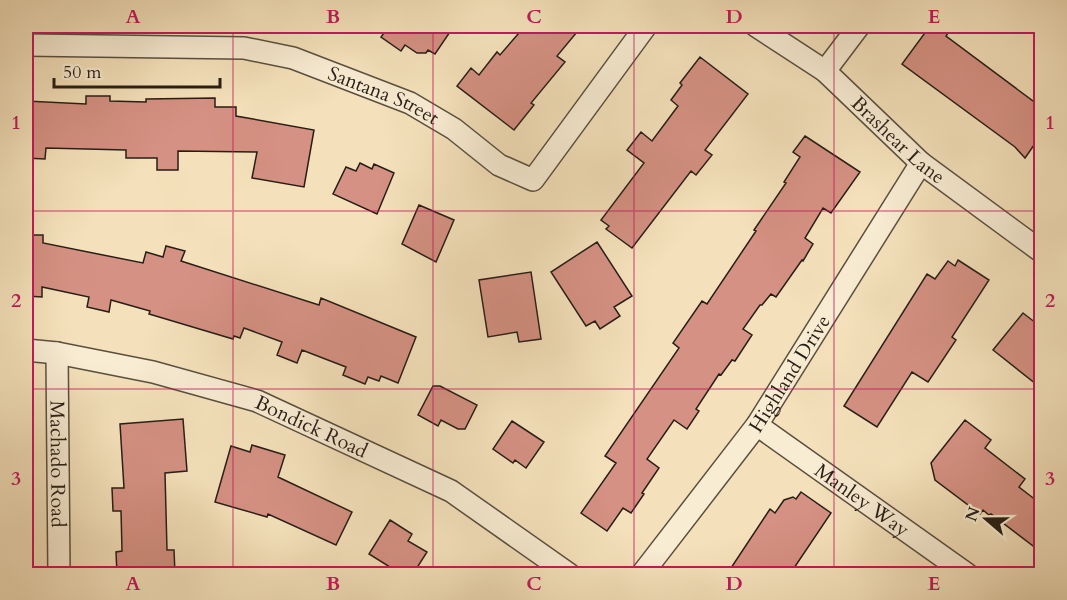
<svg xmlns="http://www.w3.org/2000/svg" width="1067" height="600" font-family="Cardo,serif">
<rect width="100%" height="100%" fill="#f4e1bb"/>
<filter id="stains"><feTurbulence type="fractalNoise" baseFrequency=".00333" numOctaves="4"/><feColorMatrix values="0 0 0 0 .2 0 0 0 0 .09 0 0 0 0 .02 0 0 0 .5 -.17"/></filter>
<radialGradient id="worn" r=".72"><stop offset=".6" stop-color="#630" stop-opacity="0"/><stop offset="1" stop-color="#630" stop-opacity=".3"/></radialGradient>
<!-- building -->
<path fill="#d59183" stroke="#271e16" stroke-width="1.5" d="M 389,26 L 454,26 L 435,54 L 428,50 L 426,53 L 417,53 L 405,45 L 401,51 L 381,37 Z
M 525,26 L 582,26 L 557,56 L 565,62 L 531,103 L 534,105 L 514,130 L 457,86 L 471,68 L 479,75 L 497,52 L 500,55 Z
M 930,26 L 953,26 L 946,36 L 1041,107 L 1041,135 L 1025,158 L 1015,147 L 902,64 Z
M 700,57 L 748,94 L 705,150 L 712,155 L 696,175 L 691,171 L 632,248 L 606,229 L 609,226 L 601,220 L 644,163 L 627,150 L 641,132 L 652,141 L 678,106 L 671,100 L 682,85 L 680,83 Z
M 86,96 L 110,96 L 110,101 L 146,102 L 146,99 L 215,98 L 215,107 L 236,107 L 236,116 L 314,130 L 304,187 L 252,178 L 257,152 L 178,151 L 178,170 L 157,170 L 157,158 L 126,158 L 126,150 L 46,148 L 45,159 L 26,158 L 26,101 L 86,104 Z
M 805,136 L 860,172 L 831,213 L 823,208 L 805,238 L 813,244 L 803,261 L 802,260 L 776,297 L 771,294 L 762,305 L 760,305 L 743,329 L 752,335 L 735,361 L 732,360 L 721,375 L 719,374 L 696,409 L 699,411 L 687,429 L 674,420 L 647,459 L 659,468 L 642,493 L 644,494 L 631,513 L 623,508 L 607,531 L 581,513 L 616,463 L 605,456 L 679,348 L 673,343 L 702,301 L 707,304 L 756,231 L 754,230 L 786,183 L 784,182 L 800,157 L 793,152 Z
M 360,163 L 372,169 L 374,164 L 394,173 L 377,214 L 333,194 L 346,167 L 356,171 Z
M 419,205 L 454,220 L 436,262 L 402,244 Z
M 26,235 L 43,235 L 43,243 L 143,263 L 146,252 L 163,257 L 166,246 L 185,251 L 181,261 L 319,305 L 321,298 L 416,337 L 398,383 L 381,376 L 379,381 L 368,377 L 365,384 L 343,375 L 346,367 L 302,350 L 297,363 L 277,355 L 282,342 L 244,328 L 240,338 L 234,336 L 233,339 L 149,314 L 150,311 L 111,300 L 109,312 L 87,307 L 89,297 L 42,287 L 42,297 L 26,296 Z
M 597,242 L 632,296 L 614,307 L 620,316 L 600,329 L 595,321 L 586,326 L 551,272 Z
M 958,260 L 989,280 L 952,337 L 956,340 L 928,382 L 912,372 L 877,427 L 844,406 L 927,274 L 935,279 L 948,261 L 955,266 Z
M 531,272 L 541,339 L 519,342 L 517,332 L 488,337 L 479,280 Z
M 1023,313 L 1041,327 L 1041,388 L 993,350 Z
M 433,386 L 440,386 L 477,405 L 465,429 L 458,429 L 441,420 L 438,426 L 418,415 Z
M 183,419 L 187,471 L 165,473 L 167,550 L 174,550 L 175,574 L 117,574 L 116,552 L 122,551 L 121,511 L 113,511 L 112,488 L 124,488 L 120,424 Z
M 965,420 L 991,440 L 985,448 L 1025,479 L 1019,487 L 1041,504 L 1041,552 L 991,514 L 989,515 L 983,510 L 980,514 L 935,480 L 931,463 Z
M 512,421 L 544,442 L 526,468 L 515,460 L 513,463 L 493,449 Z
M 252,445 L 285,455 L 278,477 L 352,512 L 336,545 L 268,514 L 267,517 L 215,502 L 231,446 L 250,452 Z
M 801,492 L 831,513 L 790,574 L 727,574 L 770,509 L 775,513 L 784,500 L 793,497 L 796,499 Z
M 390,520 L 412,534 L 408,541 L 427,552 L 413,574 L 401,574 L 369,554 Z"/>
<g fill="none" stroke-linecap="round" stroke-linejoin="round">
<!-- street casing -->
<g stroke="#5a4f3f" stroke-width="24">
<g id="street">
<path id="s1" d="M 756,26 L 825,71 L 921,163 L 1042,252"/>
<path id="s2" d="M 26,45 L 244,48 L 293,58 L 410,103 L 454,129 L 499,165 L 533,180 L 646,26"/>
<path d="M 825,71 L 859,26"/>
<path id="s3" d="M 26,350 L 57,353 L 153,372 L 257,401 L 451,491 L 569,574"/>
<path id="s4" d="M 57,353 L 59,574"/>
<path id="s5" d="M 757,425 L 967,574"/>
<path id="s6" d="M 642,574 L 757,425 L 921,163"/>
</g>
</g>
<!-- street -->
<use href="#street" stroke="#f8ecd3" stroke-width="21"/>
</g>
<!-- grid -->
<path fill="none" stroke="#c2185b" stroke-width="1.5" stroke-opacity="0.55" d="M 233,26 L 233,574M 433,26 L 433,574M 634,26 L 634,574M 834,26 L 834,574M 26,211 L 1042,211M 26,389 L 1042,389"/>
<g text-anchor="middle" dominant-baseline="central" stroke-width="6" stroke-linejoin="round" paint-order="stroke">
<!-- street labels -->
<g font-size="20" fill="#271e16" stroke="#f8ecd3">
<text stroke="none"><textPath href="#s2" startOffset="366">Santana Street</textPath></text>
<text stroke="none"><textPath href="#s1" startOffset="183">Brashear Lane</textPath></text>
<text stroke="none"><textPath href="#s6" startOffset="249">Highland Drive</textPath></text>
<text stroke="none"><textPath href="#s3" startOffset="297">Bondick Road</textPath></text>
<text stroke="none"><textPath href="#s4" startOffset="111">Machado Road</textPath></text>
<text stroke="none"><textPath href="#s5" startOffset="129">Manley Way</textPath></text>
</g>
</g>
<!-- margin -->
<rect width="1067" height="600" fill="none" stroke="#f4e1bb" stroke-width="66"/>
<!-- north arrow -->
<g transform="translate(986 519) rotate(290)" stroke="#f8ecd3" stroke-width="4.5" paint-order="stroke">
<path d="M0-4.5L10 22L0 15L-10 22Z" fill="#271e16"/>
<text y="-9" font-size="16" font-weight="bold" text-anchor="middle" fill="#271e16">N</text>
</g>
<!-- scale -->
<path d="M54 78v9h166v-9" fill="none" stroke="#271e16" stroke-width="3"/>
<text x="63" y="78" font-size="18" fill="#271e16" stroke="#f8ecd3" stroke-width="4.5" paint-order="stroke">50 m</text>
<rect x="33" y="33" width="1001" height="534" fill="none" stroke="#c2185b" stroke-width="2"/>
<g font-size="20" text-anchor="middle" font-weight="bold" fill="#c2185b">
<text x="133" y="23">A</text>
<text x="333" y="23">B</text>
<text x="534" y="23">C</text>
<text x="734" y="23">D</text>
<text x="934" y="23">E</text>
<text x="16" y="129">1</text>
<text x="1050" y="129">1</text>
<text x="16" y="307">2</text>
<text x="1050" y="307">2</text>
<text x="16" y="485">3</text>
<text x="1050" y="485">3</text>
<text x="133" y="590">A</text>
<text x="333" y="590">B</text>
<text x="534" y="590">C</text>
<text x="734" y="590">D</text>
<text x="934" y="590">E</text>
</g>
<rect width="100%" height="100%" filter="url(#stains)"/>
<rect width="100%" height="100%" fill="url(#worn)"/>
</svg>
